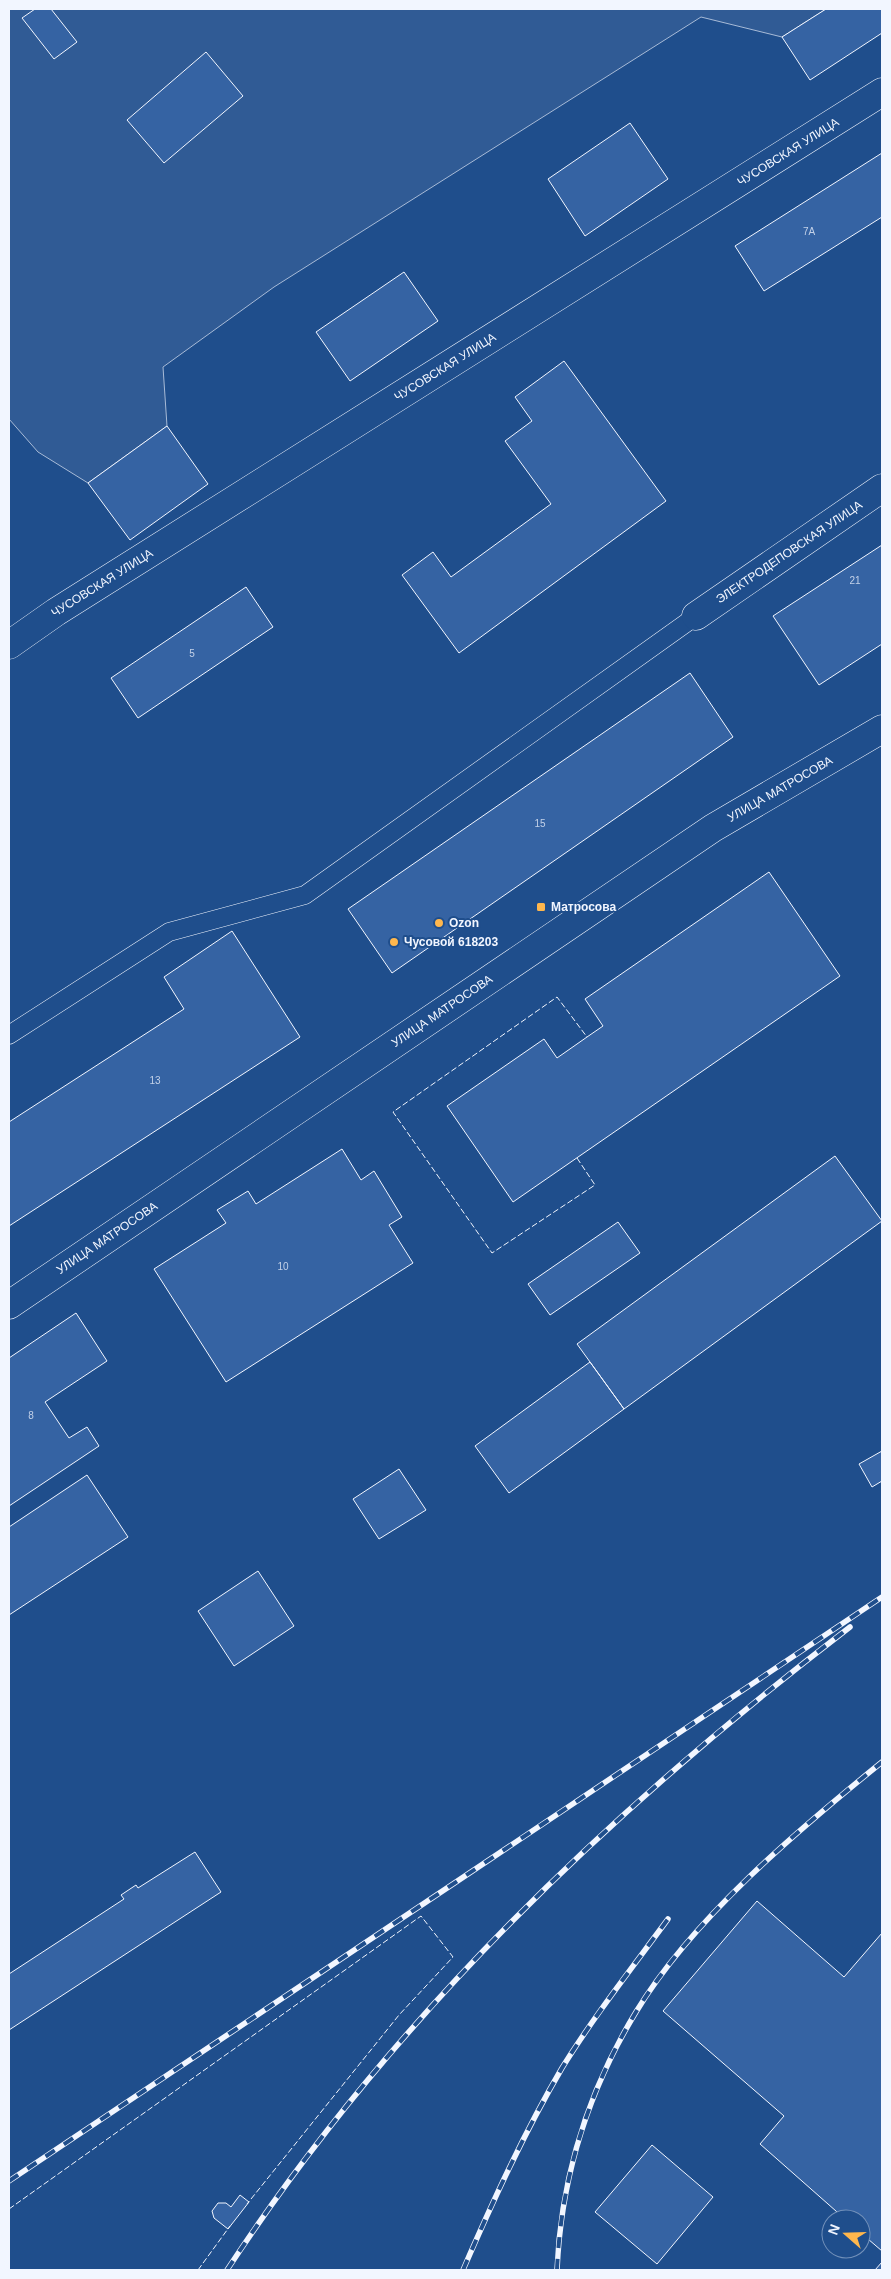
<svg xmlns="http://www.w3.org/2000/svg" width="891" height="2279" font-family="Arial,sans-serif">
<rect width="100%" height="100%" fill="#1f4e8c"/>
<!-- built -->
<path fill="#305b95" stroke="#a8bbd7" d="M 9,9 L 826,9 L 782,37 L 701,17 L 274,287 L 163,367 L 167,426 L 88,483 L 38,452 L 9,419 Z"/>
<!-- building -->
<path fill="#3563a3" stroke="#f2f6ff" d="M 35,9 L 51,9 L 77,42 L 54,59 L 22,18 Z
M 826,9 L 882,9 L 882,33 L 810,80 L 782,37 Z
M 206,52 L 243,96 L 164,163 L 127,120 Z
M 630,123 L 668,179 L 585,236 L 548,179 Z
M 882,153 L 882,217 L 764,291 L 735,246 Z
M 404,272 L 438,321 L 350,381 L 316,332 Z
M 564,361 L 666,501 L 459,653 L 402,575 L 433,552 L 451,577 L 551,504 L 505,441 L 532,421 L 515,397 Z
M 167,426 L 208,484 L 130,540 L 88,483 Z
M 882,545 L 882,644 L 819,685 L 773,616 Z
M 246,587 L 273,627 L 138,718 L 111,678 Z
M 690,673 L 733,737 L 392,973 L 348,909 Z
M 769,872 L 840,976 L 513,1202 L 447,1106 L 544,1039 L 557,1058 L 587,1037 L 603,1026 L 585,999 Z
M 232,931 L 300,1037 L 9,1226 L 9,1122 L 184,1009 L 164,977 Z
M 342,1149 L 361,1180 L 374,1171 L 402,1217 L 389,1225 L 413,1263 L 226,1382 L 154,1269 L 226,1223 L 217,1210 L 248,1191 L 256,1204 Z
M 835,1156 L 882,1221 L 624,1409 L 577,1344 Z
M 618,1222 L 640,1253 L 550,1315 L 528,1284 Z
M 76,1313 L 107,1361 L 45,1402 L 69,1438 L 87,1427 L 99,1446 L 9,1506 L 9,1358 Z
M 590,1362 L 624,1409 L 509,1493 L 475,1446 Z
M 882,1451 L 882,1481 L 872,1487 L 859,1464 Z
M 399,1469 L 426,1510 L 379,1539 L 353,1499 Z
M 87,1475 L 128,1537 L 9,1615 L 9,1527 Z
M 258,1571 L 294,1626 L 234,1666 L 198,1611 Z
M 195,1852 L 221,1892 L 9,2030 L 9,1974 L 124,1899 L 121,1895 L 136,1885 L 138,1888 Z
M 757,1901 L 844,1977 L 882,1933 L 882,2251 L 861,2233 L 861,2219 L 845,2219 L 760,2144 L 784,2116 L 663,2011 Z
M 652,2145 L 713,2197 L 657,2264 L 595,2212 Z
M 240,2195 L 249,2202 L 228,2229 L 214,2218 L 212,2211 L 218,2203 L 226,2203 L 231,2207 Z
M 882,2262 L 882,2270 L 875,2270 Z"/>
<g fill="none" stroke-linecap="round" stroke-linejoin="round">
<!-- service casing -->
<g stroke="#f2f6ff" stroke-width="19">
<path id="service" d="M 9,1035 L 169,932 L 305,895 L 696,616"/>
</g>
<!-- minor casing -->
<g stroke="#f2f6ff" stroke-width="29">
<path id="minor" d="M 696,616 L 882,488
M 9,645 L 56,612 L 882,92"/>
</g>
<!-- tertiary casing -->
<g stroke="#f2f6ff" stroke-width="29">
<path id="tertiary" d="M 9,1305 L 713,828 L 882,729"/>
</g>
<!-- service -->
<use href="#service" stroke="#1f4e8c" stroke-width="18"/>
<!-- minor -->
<use href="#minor" stroke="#1f4e8c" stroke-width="28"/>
<!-- tertiary -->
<use href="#tertiary" stroke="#1f4e8c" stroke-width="28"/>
<!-- rail casing -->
<g stroke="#f2f6ff" stroke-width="5.5">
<path id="rail" d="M 9,2181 L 882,1597
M 227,2270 C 392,2018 612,1809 850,1627
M 463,2270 C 493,2201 524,2133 562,2068 C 594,2016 632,1968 668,1919
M 557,2270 C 561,2178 588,2091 636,2012 C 692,1919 798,1830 882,1762"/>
</g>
<!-- rail -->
<use href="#rail" stroke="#1f4e8c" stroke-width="4" stroke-dasharray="11" stroke-linecap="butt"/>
<!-- fence -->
<path stroke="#f2f6ff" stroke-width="1" stroke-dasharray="6 2.5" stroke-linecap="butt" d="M 577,1158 L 595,1185 L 492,1253 L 393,1112 L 557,997 L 587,1037
M 9,2209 L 421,1916 L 453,1957 L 399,2015 L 247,2204
M 198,2270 L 230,2226"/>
</g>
<!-- markers -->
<g fill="#ffb74d" stroke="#1f4e8c" stroke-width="2">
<rect x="536" y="902" width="10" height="10" rx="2.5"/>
<circle cx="439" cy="923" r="5"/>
<circle cx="394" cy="942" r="5"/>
</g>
<g text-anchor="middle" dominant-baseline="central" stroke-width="4" stroke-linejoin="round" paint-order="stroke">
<!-- number labels -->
<g font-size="10" fill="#c3d1e8">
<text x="809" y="231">7А</text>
<text x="855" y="580">21</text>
<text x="192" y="653">5</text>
<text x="540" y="823">15</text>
<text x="155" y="1080">13</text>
<text x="283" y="1266">10</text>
<text x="31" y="1415">8</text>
</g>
<!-- street labels -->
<g font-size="12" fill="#f2f6ff" stroke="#1f4e8c">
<text transform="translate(788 152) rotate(-32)">ЧУСОВСКАЯ УЛИЦА</text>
<text transform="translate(445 367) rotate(-32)">ЧУСОВСКАЯ УЛИЦА</text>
<text transform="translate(789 552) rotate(-34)">ЭЛЕКТРОДЕПОВСКАЯ УЛИЦА</text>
<text transform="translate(102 583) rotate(-32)">ЧУСОВСКАЯ УЛИЦА</text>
<text transform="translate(780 789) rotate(-30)">УЛИЦА МАТРОСОВА</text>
<text transform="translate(442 1011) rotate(-34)">УЛИЦА МАТРОСОВА</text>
<text transform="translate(107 1238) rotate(-34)">УЛИЦА МАТРОСОВА</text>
</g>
<!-- poi labels -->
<g font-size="12" font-weight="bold" fill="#f2f6ff" stroke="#1f4e8c" text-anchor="start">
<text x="551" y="907">Матросова</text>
<text x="449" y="923">Ozon</text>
<text x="404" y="942">Чусовой 618203</text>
</g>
</g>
<!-- border -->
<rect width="891" height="2279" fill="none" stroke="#f2f6ff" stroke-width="20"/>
<!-- north arrow -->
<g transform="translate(846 2234) rotate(290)"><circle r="24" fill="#1f4e8c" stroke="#7391ba"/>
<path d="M0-4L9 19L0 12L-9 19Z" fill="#ffb74d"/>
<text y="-8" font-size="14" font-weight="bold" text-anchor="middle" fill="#f2f6ff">N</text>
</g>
</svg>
